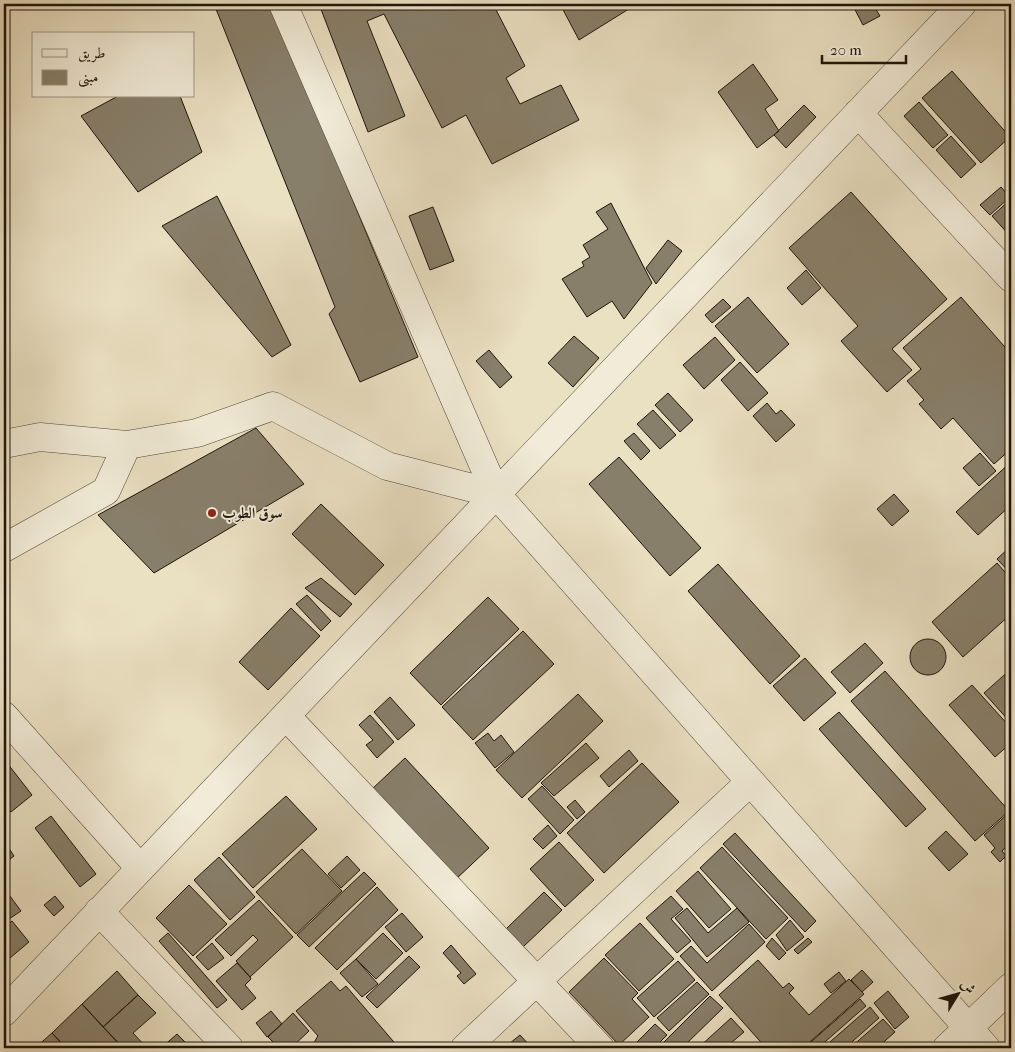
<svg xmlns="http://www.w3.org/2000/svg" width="1015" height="1052" font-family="'IM FELL French Canon',Amiri,serif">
<rect width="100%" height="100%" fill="#eae0c2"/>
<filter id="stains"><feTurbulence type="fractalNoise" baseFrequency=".004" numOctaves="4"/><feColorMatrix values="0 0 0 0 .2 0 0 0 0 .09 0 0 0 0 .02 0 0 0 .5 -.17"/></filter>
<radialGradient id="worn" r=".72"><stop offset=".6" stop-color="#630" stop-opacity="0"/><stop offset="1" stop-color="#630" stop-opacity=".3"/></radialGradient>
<!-- building -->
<path fill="#887f6a" stroke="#1e150b" d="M 214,4 L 271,4 L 418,357 L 360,382 L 329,314 L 335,307 Z
M 319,4 L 493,4 L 525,66 L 506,78 L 520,104 L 561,85 L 579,120 L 492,164 L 466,115 L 442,128 L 384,14 L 367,21 L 405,116 L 368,132 Z
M 560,4 L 630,4 L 632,7 L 579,40 Z
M 852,4 L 883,4 L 875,8 L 880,16 L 863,25 Z
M 753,64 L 778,100 L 765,109 L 779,131 L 757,148 L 718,92 Z
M 952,71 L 1010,137 L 981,163 L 922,98 Z
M 118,96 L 180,96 L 202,152 L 138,192 L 81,116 Z
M 919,102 L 948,135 L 933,148 L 904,116 Z
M 804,105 L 816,117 L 786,148 L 774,135 Z
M 951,136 L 976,164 L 961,178 L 936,150 Z
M 1001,187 L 1010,197 L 990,215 L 980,205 Z
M 851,192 L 947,299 L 892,349 L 912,370 L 887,392 L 841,341 L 858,326 L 789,248 Z
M 217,196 L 291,345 L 272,357 L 162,226 Z
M 1011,199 L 1011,237 L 992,216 Z
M 611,203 L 652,283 L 624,319 L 612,301 L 587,317 L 562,279 L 584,266 L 582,262 L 590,257 L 583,245 L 608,229 L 596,212 Z
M 433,207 L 454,261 L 430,270 L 409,216 Z
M 668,240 L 682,251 L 656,284 L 646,268 Z
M 806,270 L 821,288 L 802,305 L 787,288 Z
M 748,297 L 789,344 L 757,373 L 715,326 Z
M 961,297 L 1011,354 L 1011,449 L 994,464 L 953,418 L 941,429 L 919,404 L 924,400 L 907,381 L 921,369 L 903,348 Z
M 723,299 L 731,307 L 712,323 L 705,315 Z
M 574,336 L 599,358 L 573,387 L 548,363 Z
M 715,337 L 735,360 L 704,389 L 683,365 Z
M 489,350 L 512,377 L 500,388 L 476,361 Z
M 740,362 L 768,393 L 748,411 L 721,380 Z
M 668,393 L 693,420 L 680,432 L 655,405 Z
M 767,403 L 776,414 L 781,410 L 795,425 L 776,442 L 753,416 Z
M 653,410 L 676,435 L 660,449 L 637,424 Z
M 256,428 L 304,484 L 154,573 L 98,515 Z
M 634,433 L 650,451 L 641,460 L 624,441 Z
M 980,453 L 996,471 L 979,486 L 963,468 Z
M 619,457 L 701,548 L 670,576 L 589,484 Z
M 1011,462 L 1011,505 L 978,535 L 956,512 Z
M 894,494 L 909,511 L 892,526 L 877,509 Z
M 321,504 L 384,565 L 355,595 L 292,534 Z
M 1011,546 L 1011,574 L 997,559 Z
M 997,563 L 1011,579 L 1011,614 L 963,657 L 932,622 Z
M 718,564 L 800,656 L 770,684 L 688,591 Z
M 321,578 L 352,604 L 340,617 L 305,588 Z
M 307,595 L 331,621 L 321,631 L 296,604 Z
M 488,597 L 519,629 L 441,705 L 410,673 Z
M 291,608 L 320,636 L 268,690 L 239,662 Z
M 523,631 L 554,664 L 473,740 L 442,707 Z
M910 657a18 18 0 1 1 36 0a18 18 0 1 1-36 0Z
M 865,643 L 883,663 L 850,693 L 831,672 Z
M 805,658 L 836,693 L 804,721 L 773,686 Z
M 1011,669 L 1011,722 L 1010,722 L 984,693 Z
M 885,671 L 1009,811 L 975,841 L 851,701 Z
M 972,685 L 1011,728 L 1011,743 L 995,757 L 949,705 Z
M 578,694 L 603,721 L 522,798 L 496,770 Z
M 390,697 L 415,725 L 398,740 L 374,712 Z
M 839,712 L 926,809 L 906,827 L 819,729 Z
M 370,715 L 394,742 L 377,758 L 366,745 L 373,740 L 359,725 Z
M 488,733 L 494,741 L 501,735 L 514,752 L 495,768 L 475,743 Z
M 586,743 L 599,758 L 554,796 L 541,783 Z
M 629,750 L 638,761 L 609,787 L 600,776 Z
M 405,758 L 489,848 L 455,880 L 371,790 Z
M 4,759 L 32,795 L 11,812 L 4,803 Z
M 642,763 L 679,802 L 604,873 L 567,833 Z
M 542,786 L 574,820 L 560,834 L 528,799 Z
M 286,796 L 317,829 L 253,888 L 222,854 Z
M 575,800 L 585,812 L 577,819 L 567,807 Z
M 1011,811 L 1011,842 L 1002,851 L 1006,856 L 1000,862 L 991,852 L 995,848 L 984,835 Z
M 51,816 L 96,874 L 80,887 L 35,828 Z
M 548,825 L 557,836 L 543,849 L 533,839 Z
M 946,831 L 968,854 L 949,871 L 928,848 Z
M 735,833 L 816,921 L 805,932 L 723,844 Z
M 4,841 L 14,856 L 4,864 Z
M 559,842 L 594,880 L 565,907 L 530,869 Z
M 722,847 L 788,918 L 766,939 L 700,868 Z
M 302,849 L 342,891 L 296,934 L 256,892 Z
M 347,856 L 360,870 L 341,888 L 328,874 Z
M 219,857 L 255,897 L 230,920 L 194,880 Z
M 698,871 L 731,909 L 709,928 L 676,891 Z
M 364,872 L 376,884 L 309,947 L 297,935 Z
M 189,885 L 227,924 L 193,956 L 156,918 Z
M 377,887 L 398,910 L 337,970 L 315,948 Z
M 4,888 L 21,911 L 9,919 L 4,911 Z
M 544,892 L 562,910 L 523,947 L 506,929 Z
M 55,896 L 64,907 L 54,916 L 44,905 Z
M 671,896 L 683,909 L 671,919 L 691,941 L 677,953 L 646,918 Z
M 259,900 L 293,937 L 250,977 L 236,961 L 258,940 L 253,935 L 231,956 L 215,940 Z
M 687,908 L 708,933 L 737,908 L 749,922 L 707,957 L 675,918 Z
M 402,913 L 423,937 L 406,952 L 385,927 Z
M 790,920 L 804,937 L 787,951 L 776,935 Z
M 12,921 L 29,942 L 4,963 L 4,928 Z
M 640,923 L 674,959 L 639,991 L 605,955 Z
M 749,924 L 765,942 L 712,991 L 680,956 L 691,946 L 707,963 Z
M 168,933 L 227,1000 L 217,1008 L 159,941 Z
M 383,933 L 403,953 L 376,979 L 356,959 Z
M 772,938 L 786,953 L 779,960 L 766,946 Z
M 808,938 L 812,942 L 798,954 L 794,950 Z
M 212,943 L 224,958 L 208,970 L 196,957 Z
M 451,945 L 476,974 L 464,984 L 457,976 L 461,973 L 443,953 Z
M 409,956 L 420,967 L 377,1008 L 366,997 Z
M 604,958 L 638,993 L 632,999 L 649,1017 L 619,1045 L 569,992 Z
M 356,959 L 378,984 L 362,997 L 340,973 Z
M 758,960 L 783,988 L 789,983 L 794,988 L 789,993 L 809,1015 L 849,979 L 864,994 L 803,1048 L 766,1048 L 719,995 Z
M 678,961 L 695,980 L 654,1017 L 637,998 Z
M 237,963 L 250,977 L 251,979 L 245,985 L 256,998 L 242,1010 L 216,981 Z
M 862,970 L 873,982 L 862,992 L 851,980 Z
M 117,971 L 138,995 L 103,1027 L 82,1004 Z
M 839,972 L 846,981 L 831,993 L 824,984 Z
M 331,981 L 340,991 L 346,986 L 399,1048 L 317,1048 L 313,1044 L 318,1036 L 296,1011 Z
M 697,982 L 709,994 L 669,1031 L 657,1018 Z
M 888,991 L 909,1017 L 895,1029 L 874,1003 Z
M 138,995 L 156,1013 L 133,1033 L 147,1048 L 123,1048 L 103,1027 Z
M 710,996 L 723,1008 L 682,1048 L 658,1048 Z
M 860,999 L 866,1006 L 818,1048 L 804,1048 Z
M 82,1004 L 123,1048 L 66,1048 L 52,1033 Z
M 870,1007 L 879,1018 L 845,1048 L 823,1048 Z
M 271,1011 L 282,1024 L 267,1037 L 256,1023 Z
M 293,1013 L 309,1031 L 291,1048 L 279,1048 L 268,1037 Z
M 731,1018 L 744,1032 L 725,1048 L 698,1048 Z
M 883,1019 L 895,1032 L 877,1048 L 850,1048 Z
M 655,1024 L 667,1035 L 654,1048 L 631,1048 Z
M 52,1033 L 66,1048 L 35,1048 Z
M 177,1034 L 191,1048 L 161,1048 Z
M 520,1035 L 532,1048 L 504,1048 Z"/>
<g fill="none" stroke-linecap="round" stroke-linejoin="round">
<!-- minor casing -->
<g stroke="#514839" stroke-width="29">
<path id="minor" d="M 283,4 L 496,494 L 986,1048
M 858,113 L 1011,278
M 4,444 L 40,437 L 127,445 L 197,433 L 273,406 L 387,466 L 496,494
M 4,548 L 106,491 L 127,445
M 4,716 L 140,868
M 286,716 L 600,1048
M 99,911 L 229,1048
M 4,1012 L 962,4
M 465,1048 L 750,782
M 947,1048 L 1011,987"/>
</g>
<!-- minor -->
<use href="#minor" stroke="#f1ebd7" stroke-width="28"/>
</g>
<!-- markers -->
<circle fill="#8f2418" stroke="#f1ebd7" stroke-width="2" cx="212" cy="513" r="5"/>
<g text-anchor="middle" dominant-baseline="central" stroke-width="4" stroke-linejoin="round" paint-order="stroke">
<!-- poi labels -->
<g font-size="15" font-weight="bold" fill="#1e150b" stroke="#f1ebd7" text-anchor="start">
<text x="222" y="513">سوق الطوب</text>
</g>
</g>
<!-- margin -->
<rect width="1015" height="1052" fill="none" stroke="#eae0c2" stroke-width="20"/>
<rect x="5" y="5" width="1005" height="1042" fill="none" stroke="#1e150b" stroke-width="2.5"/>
<rect x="10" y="10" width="995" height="1032" fill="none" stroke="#1e150b"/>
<!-- legend -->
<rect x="32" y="32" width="162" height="65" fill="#f1ebd7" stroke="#9d9585"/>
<rect x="42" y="49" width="25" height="8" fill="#f1ebd7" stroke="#9d9585"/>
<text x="78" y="58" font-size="15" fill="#1e150b">طريق</text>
<rect x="42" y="70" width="25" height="15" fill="#887f6a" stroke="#9d9585"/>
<text x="78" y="82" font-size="15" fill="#1e150b">مبنى</text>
<!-- north arrow -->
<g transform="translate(958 994) rotate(53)" stroke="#f1ebd7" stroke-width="4" paint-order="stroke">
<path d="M0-4L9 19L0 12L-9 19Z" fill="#1e150b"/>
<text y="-8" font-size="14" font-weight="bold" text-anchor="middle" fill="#1e150b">ش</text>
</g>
<!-- scale -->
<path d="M822 55v8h84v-8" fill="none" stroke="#1e150b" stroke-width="2.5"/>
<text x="830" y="55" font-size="15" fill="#1e150b" stroke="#f1ebd7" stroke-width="4" paint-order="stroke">20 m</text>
<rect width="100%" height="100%" filter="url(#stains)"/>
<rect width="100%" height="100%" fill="url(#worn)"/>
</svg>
